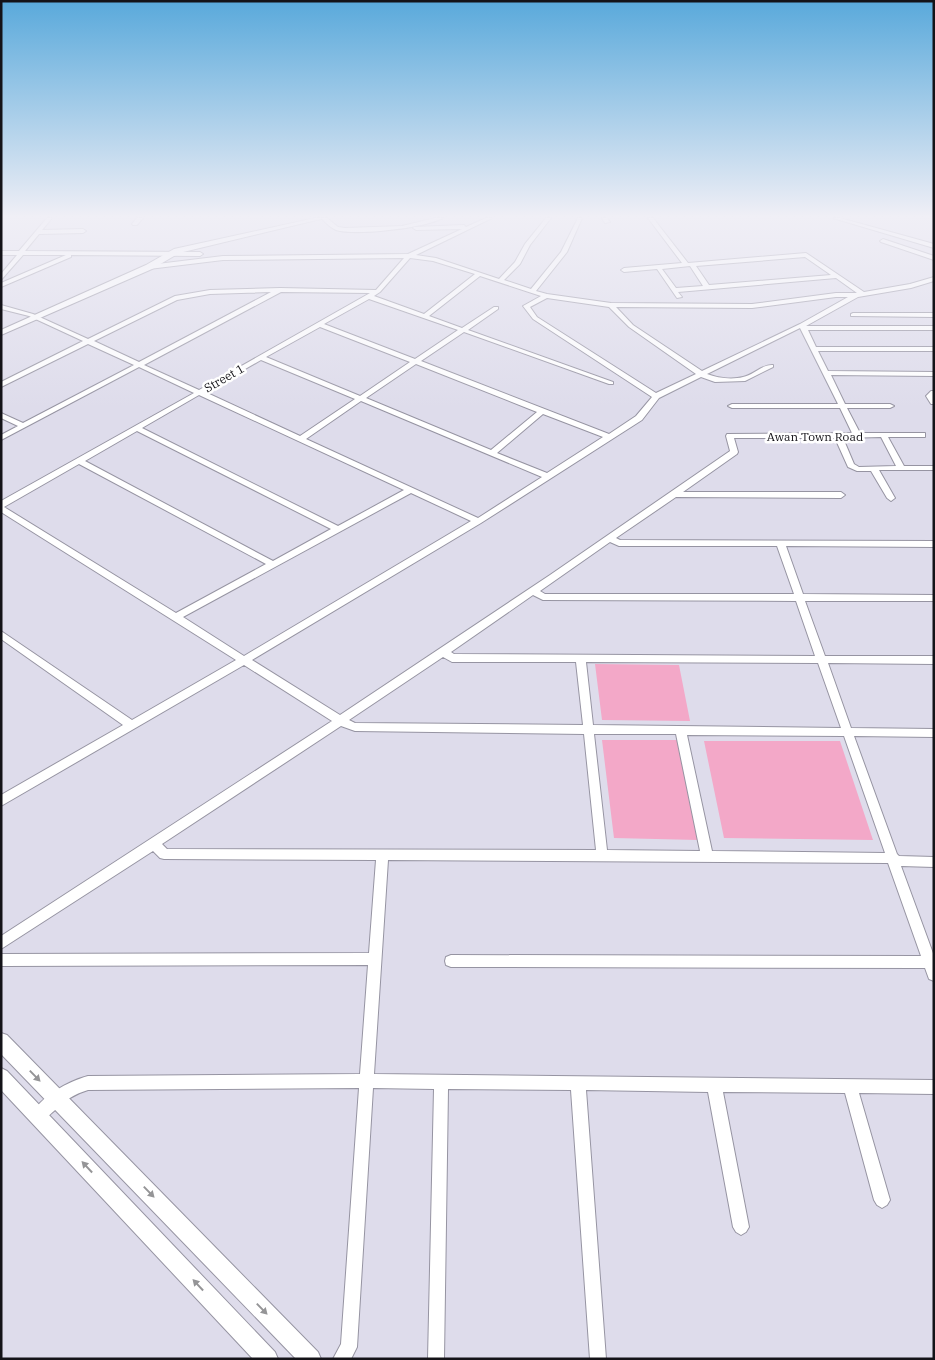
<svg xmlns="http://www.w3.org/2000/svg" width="935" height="1360" font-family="'IBM Plex Serif',serif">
<rect width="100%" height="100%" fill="#dedceb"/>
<!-- green -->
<path fill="#f3a8c8" d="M 595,664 L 679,665 L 690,721 L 602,720 Z
M 602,740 L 680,740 L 698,840 L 614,838 Z
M 704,741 L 840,741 L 873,840 L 724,838 Z"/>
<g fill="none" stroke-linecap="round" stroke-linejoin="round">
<!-- minor casing -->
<g stroke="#9694a2" stroke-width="2">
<path id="minor" d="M 47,218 L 52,218 L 42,230 L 83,229 L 86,231 L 83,233 L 39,234 L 25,251 L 200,252 L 203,254 L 200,256 L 71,255 L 71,257 L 1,287 L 1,283 L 66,255 L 23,255 L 1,280 L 1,274 L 17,255 L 1,255 L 1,251 L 19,251 Z
M 137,218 L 143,218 L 137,225 L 133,225 L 132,224 Z
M 321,218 L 327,218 L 338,227 L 345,228 L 402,226 L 435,218 L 443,218 C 424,228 356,236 336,230 C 331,228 325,222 321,218 Z
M 486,218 L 492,218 L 416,255 L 436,258 L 499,279 L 515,262 L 525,244 L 546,218 L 551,218 L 530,245 L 520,264 L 504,280 L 531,289 L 561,252 L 578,218 L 582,218 L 567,252 L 536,291 L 547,294 L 611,303 L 752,304 L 836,293 L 857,293 L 836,278 L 678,292 L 682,297 L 677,298 L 657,269 L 624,272 L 621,270 L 624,268 L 682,263 L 648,218 L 653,218 L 688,263 L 806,253 L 864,292 L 910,284 L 934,277 L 934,281 L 911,288 L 858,297 L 806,326 L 934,326 L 934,330 L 808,330 L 816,347 L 934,347 L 934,351 L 818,351 L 828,371 L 934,372 L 934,376 L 831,375 L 845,404 L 890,404 L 894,406 L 890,408 L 847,408 L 860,433 L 925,433 L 925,437 L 888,437 L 904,466 L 934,466 L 934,470 L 879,470 L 895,498 L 891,501 L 887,498 L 871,471 L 857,471 L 848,467 L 835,438 L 734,438 L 738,452 L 737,454 L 683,492 L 841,492 L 845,495 L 841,498 L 676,497 L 616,538 L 620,540 L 934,541 L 934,547 L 786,546 L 803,594 L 934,595 L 934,601 L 805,601 L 825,656 L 934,656 L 934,664 L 828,663 L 851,728 L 934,729 L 934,737 L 854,736 L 897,854 L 899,856 L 934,857 L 934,867 L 901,866 L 934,956 L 934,981 L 929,979 L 925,968 L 451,967 L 446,965 L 445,961 L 446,957 L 451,955 L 921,956 L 888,863 L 388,860 L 374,1074 L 934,1080 L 934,1094 L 859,1093 L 890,1200 L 887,1205 L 882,1208 L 877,1205 L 874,1200 L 845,1093 L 723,1092 L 749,1227 L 746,1232 L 741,1235 L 736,1232 L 733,1227 L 708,1092 L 586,1090 L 606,1359 L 590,1359 L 571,1090 L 448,1089 L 444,1359 L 428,1359 L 434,1089 L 373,1088 L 357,1347 L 351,1359 L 333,1359 L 341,1344 L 359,1088 L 88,1090 C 74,1094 64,1101 54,1111 C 49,1115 45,1120 38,1123 L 33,1121 L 31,1116 C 39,1097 69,1081 88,1076 L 360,1074 L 368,965 L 1,966 L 1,954 L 369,953 L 376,860 L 164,859 L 160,858 L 153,851 L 1,949 L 1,936 L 332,721 L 244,665 L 1,806 L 1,795 L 123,725 L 1,639 L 1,631 L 132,720 L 236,660 L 1,512 L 1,501 L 194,393 L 139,367 L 1,440 L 1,435 L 18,426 L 1,418 L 1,413 L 23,423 L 134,365 L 88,344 L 1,387 L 1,382 L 83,341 L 29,316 L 1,309 L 1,305 L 33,314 L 88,339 L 175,296 L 210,290 L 280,288 L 376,290 L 404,258 L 223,260 L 149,269 L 146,267 L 149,265 L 223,256 L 408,254 L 462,229 L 416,230 L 413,228 L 414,227 L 464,225 L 466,227 ZM 805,257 L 831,275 L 709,285 L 696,266 ZM 410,258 L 433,261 L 475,274 L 424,314 L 374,296 L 380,292 ZM 690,266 L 703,286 L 676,288 L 662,269 ZM 480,276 L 541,296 L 523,306 L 533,319 L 652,397 L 636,416 L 609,434 L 421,361 L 464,332 L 609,384 L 613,384 L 613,382 L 468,330 L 498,309 L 498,307 L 494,307 L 462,328 L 429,316 ZM 271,292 L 139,362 L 94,341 L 177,300 L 210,294 ZM 281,292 L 370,293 L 199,390 L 144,365 ZM 836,297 L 848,297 L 800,324 L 702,371 L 633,325 L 616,307 L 752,308 ZM 547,298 L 609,307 L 629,327 L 696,374 L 656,393 L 537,317 L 530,307 ZM 369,299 L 458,330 L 415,359 L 324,324 ZM 320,327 L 410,362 L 360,396 L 266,357 ZM 800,328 L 838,404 L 732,404 L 728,406 L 732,408 L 840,408 L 852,433 L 727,434 L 726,436 L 730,451 L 550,575 L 340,715 L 252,660 L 481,523 L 642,420 L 659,398 L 701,377 L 715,382 L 745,381 L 773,367 L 773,365 C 762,364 754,375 743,377 C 732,380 717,378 707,374 ZM 261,360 L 355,399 L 300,436 L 205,392 ZM 416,364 L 537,412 L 491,450 L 366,398 ZM 199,395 L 404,490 L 338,526 L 142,428 ZM 361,401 L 542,477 L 478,518 L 306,439 ZM 543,414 L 603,437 L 547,473 L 497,453 ZM 137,431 L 331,529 L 273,561 L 85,461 ZM 881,437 L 896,466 L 859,467 L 854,464 L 843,438 ZM 79,464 L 266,564 L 176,613 L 4,507 ZM 411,493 L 471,521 L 244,656 L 183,617 ZM 610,542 L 619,546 L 777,546 L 794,594 L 545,594 L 540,591 ZM 533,595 L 543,600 L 796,601 L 815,656 L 454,654 L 451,652 ZM 443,657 L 452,662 L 576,662 L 583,725 L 355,723 L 349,720 ZM 586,662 L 818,663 L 841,728 L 593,725 ZM 341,726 L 355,731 L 584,734 L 596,850 L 167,849 L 162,844 ZM 594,734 L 676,734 L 700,851 L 607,850 ZM 687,735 L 844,736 L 885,853 L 712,851 Z
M 602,218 L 607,218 L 610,222 L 605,223 Z
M 833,218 L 840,218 L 934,244 L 934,248 Z
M 883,239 L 934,256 L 934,260 L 881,242 L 880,241 Z
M 853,313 L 934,313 L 934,317 L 851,316 L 851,314 Z
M 931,391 L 934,391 L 934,404 L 931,404 L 926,396 Z"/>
</g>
<!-- tertiary casing -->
<g stroke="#9694a2" stroke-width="2">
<path id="tertiary" d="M 315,218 L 325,218 L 179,253 L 152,269 L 1,335 L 1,330 L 146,265 L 174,249 Z
M 1,1033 L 7,1035 L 318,1352 L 321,1359 L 296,1359 L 1,1054 Z
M 1,1068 L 7,1071 L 275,1352 L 278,1359 L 253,1359 L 1,1090 Z"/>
</g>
<!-- minor -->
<use href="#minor" fill="#fff" fill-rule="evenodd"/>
<!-- tertiary -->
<use href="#tertiary" fill="#fff" fill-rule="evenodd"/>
</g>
<!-- one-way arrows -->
<defs><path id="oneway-solid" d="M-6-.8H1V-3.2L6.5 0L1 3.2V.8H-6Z" transform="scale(1.25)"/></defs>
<g fill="#959597">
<use href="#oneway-solid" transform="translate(35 1076) rotate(46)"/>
<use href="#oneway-solid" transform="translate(87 1167) rotate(-133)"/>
<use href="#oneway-solid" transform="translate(149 1192) rotate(46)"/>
<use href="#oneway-solid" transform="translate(198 1285) rotate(-133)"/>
<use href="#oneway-solid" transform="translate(262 1309) rotate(46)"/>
</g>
<!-- sky -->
<linearGradient id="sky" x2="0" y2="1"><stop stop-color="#59a9db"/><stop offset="0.53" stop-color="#f0eff6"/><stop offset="1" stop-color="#f0eff6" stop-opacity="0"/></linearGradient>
<rect width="935" height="408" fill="url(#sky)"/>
<g text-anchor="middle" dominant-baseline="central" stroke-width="5" stroke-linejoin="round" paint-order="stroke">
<!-- far-street labels -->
<g font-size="12" fill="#141318" stroke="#fff">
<text transform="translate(224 378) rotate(-30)">Street 1</text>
<text x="815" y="436">Awan Town Road</text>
</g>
</g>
<!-- border -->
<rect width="935" height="1360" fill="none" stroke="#141318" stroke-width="5"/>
</svg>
